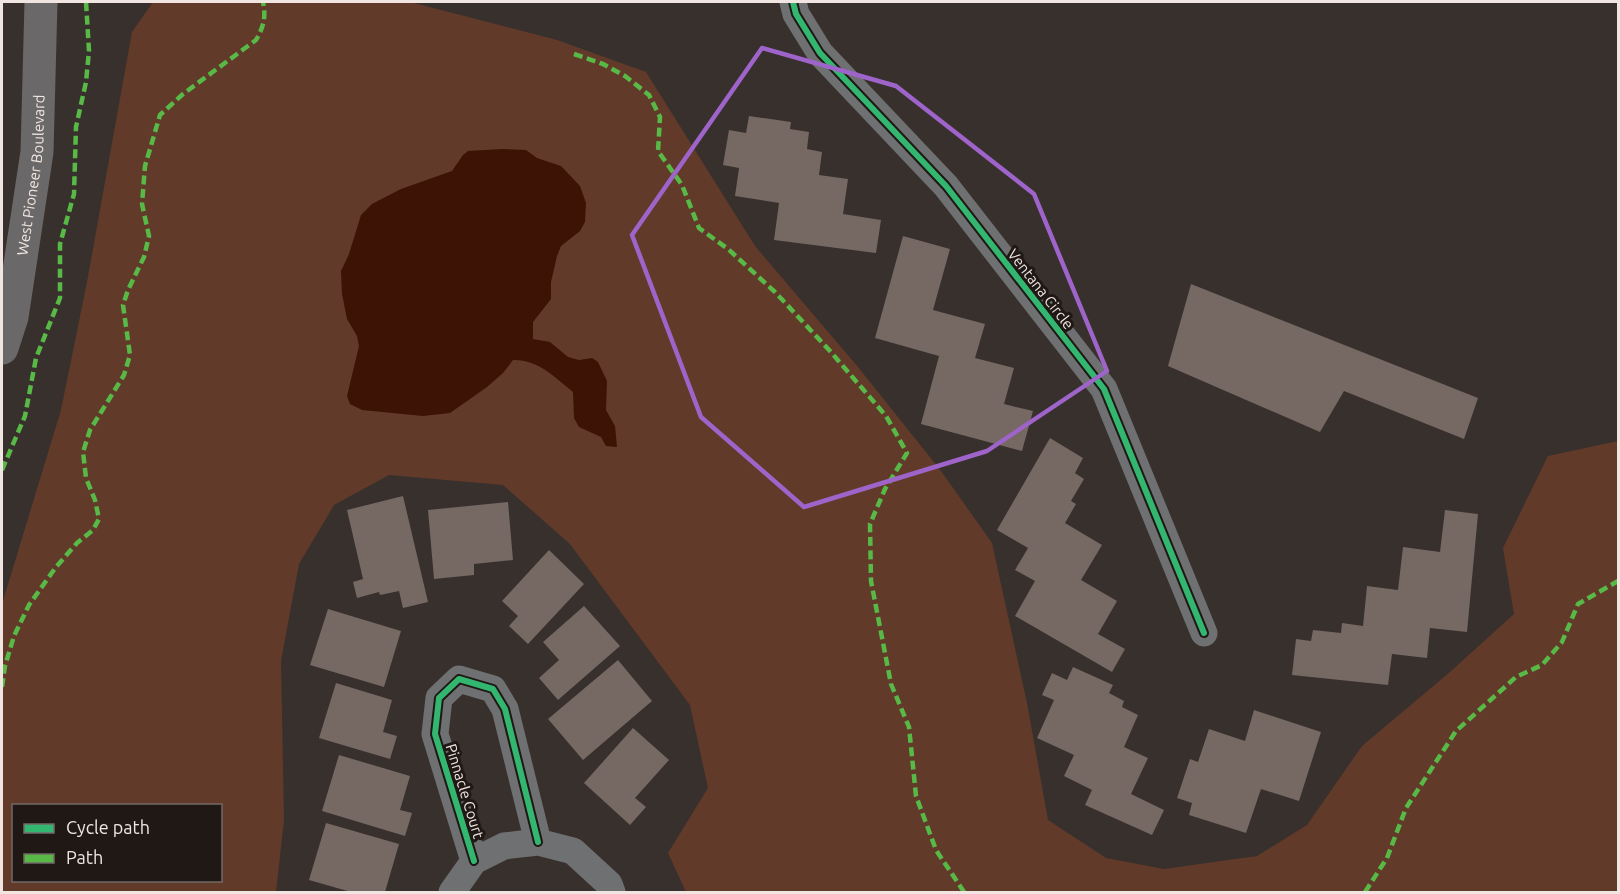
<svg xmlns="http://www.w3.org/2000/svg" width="1620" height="894" font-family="Ubuntu,sans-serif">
<rect width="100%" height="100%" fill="#38302d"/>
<!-- green -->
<path fill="#623a2a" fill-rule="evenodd" d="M 153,2 L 410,2 L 557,40 L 646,72 L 755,246 L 858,367 L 941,471 L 992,543 L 1027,703 L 1048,820 L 1106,858 L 1164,869 L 1257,856 L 1307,825 L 1362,746 L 1450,672 L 1514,614 L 1503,548 L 1548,456 L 1618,441 L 1618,892 L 686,892 L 668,853 L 708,788 L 690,705 L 570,544 L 503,485 L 389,475 L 334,505 L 299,564 L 281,661 L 284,820 L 276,892 L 2,892 L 2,604 L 61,410 L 87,282 L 132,32 ZM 14,806 L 220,806 L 220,880 L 14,880 Z"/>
<!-- water -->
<path fill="#3c1304" d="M 502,149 L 526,150 L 537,158 L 561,166 L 580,186 L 586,203 L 585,222 L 580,231 L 561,246 L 557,256 L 551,282 L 551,299 L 533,322 L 533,339 L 550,342 L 568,357 L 579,360 L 592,358 L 598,362 L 607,381 L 606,410 L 615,426 L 617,447 L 606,446 L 601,437 L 579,427 L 574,418 L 573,392 C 555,377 537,359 513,360 L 503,373 L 487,387 L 450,413 L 423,416 L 362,410 L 350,404 L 347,396 L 359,346 L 357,336 L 347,319 L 342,294 L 341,271 L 349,254 L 361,215 L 372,204 L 401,189 L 452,171 L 463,155 L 468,151 Z"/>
<!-- building -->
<path fill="#766862" d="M 749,116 L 791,122 L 790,129 L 809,132 L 807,149 L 822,152 L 819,175 L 848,179 L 843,214 L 881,220 L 876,253 L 774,240 L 779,203 L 735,196 L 739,168 L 723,165 L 729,130 L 746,133 Z
M 903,236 L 950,249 L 933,310 L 985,324 L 975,358 L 1014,368 L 1004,404 L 1033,411 L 1022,451 L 921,424 L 939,356 L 875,338 Z
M 1191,284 L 1478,398 L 1464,439 L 1344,391 L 1320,432 L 1168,366 Z
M 1050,438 L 1083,458 L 1075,473 L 1084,479 L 1071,501 L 1076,504 L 1065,523 L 1102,545 L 1081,580 L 1117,601 L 1098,634 L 1125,649 L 1112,672 L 1015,616 L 1035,581 L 1015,570 L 1028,548 L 997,530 Z
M 403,496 L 428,602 L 403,608 L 399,591 L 380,595 L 379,592 L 357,598 L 353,582 L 363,579 L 347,510 Z
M 508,502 L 513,560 L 474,564 L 474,575 L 434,579 L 428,510 Z
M 1445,510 L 1478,514 L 1467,632 L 1430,628 L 1427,658 L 1392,654 L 1388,685 L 1292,675 L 1296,639 L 1311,641 L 1313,630 L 1341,633 L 1342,623 L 1363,626 L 1367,586 L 1398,590 L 1403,547 L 1440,552 Z
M 549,550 L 584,584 L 528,644 L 509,626 L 518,616 L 502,601 Z
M 584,606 L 620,646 L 558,700 L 539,678 L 559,660 L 543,642 Z
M 328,609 L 401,631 L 384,687 L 310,665 Z
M 618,660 L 652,701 L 583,760 L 548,719 Z
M 1073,667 L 1113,685 L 1109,693 L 1124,701 L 1122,707 L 1138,715 L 1124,747 L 1148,758 L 1131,794 L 1164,810 L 1152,835 L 1085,805 L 1092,790 L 1064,776 L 1074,755 L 1037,738 L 1054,700 L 1042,695 L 1052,673 L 1067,680 Z
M 336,683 L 392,700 L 383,732 L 397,736 L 390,759 L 319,738 Z
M 1254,710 L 1321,732 L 1299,801 L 1261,789 L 1246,833 L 1189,815 L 1192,803 L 1177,798 L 1190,759 L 1198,762 L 1209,729 L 1245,741 Z
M 633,728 L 669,760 L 635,798 L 646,807 L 630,825 L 584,783 Z
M 339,755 L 410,776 L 400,810 L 412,813 L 405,836 L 322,811 Z
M 326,823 L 399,844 L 385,892 L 351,892 L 309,880 Z"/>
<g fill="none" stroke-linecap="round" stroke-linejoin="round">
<!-- street -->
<path stroke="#6f7071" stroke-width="27" d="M 793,2 L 796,14 L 820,53 L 946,186 L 1104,389 L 1204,633
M 474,861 L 435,734 L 439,698 L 459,679 L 493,689 L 505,709 L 538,842
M 452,892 L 474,861 L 504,846 L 538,842 L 573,851 L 609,884 L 612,892"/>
<!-- secondary -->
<path stroke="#6a6868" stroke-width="33" id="s1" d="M 2,348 L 12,317 L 37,152 L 41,2"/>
<!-- quiet -->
<path stroke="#58b947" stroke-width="4.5" stroke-dasharray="9 4.5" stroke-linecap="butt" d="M 574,54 L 603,64 L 625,76 L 649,95 L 660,117 L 658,151 L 682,185 L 699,228 L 728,249 L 775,292 L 830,351 L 886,416 L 907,453 L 885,489 L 870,524 L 871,581 L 891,684 L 909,727 L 916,796 L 936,850 L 964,892
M 2,470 L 25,416 L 36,358 L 60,298 L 60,244 L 74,194 L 76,127 L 86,82 L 89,51 L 86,2
M 2,687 L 5,666 L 14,636 L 29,605 L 56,567 L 77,543 L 93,530 L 99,519 L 95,500 L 86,478 L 83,452 L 90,430 L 124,375 L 130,355 L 123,305 L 128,290 L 144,257 L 149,236 L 142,204 L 145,166 L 160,115 L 183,94 L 256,40 C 264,26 266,17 263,2
M 1365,892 L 1387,858 L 1406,808 L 1456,731 L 1516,677 L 1542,665 L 1562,642 L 1578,604 L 1618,581"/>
<!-- cycleway casing -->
<g stroke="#1f1815" stroke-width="10">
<path id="cycleway" d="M 793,2 L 796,14 L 820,53 L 946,186 L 1104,389 L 1204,633
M 474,861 L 435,734 L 439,698 L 459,679 L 493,689 L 505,709 L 538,842"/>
</g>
<!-- cycleway -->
<use href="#cycleway" stroke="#33b770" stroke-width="6"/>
</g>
<!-- marked area -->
<path fill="none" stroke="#9e64c9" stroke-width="4.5" stroke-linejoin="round" d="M 762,48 L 896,86 L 1034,194 L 1107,371 L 987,451 L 804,507 L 701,417 L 632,235 Z"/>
<g text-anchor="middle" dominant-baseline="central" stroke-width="6" stroke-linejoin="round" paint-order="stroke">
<!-- street labels -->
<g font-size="15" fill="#f0e5e1" stroke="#1f1815">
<text stroke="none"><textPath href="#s1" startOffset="176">West Pioneer Boulevard</textPath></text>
<text transform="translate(1041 289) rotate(52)">Ventana Circle</text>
<text transform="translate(465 791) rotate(73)">Pinnacle Court</text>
</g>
</g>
<!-- border -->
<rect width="1620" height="894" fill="none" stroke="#f0e5e1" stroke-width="6"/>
<!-- legend -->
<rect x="12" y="804" width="210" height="78" fill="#1f1815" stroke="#736a67" stroke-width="1.5"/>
<rect x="24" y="824" width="30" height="9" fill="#33b770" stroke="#736a67" stroke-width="1.5"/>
<text x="66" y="834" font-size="18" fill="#f0e5e1">Cycle path</text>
<rect x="24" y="854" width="30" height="9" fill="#58b947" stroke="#736a67" stroke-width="1.5"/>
<text x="66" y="864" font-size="18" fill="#f0e5e1">Path</text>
</svg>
